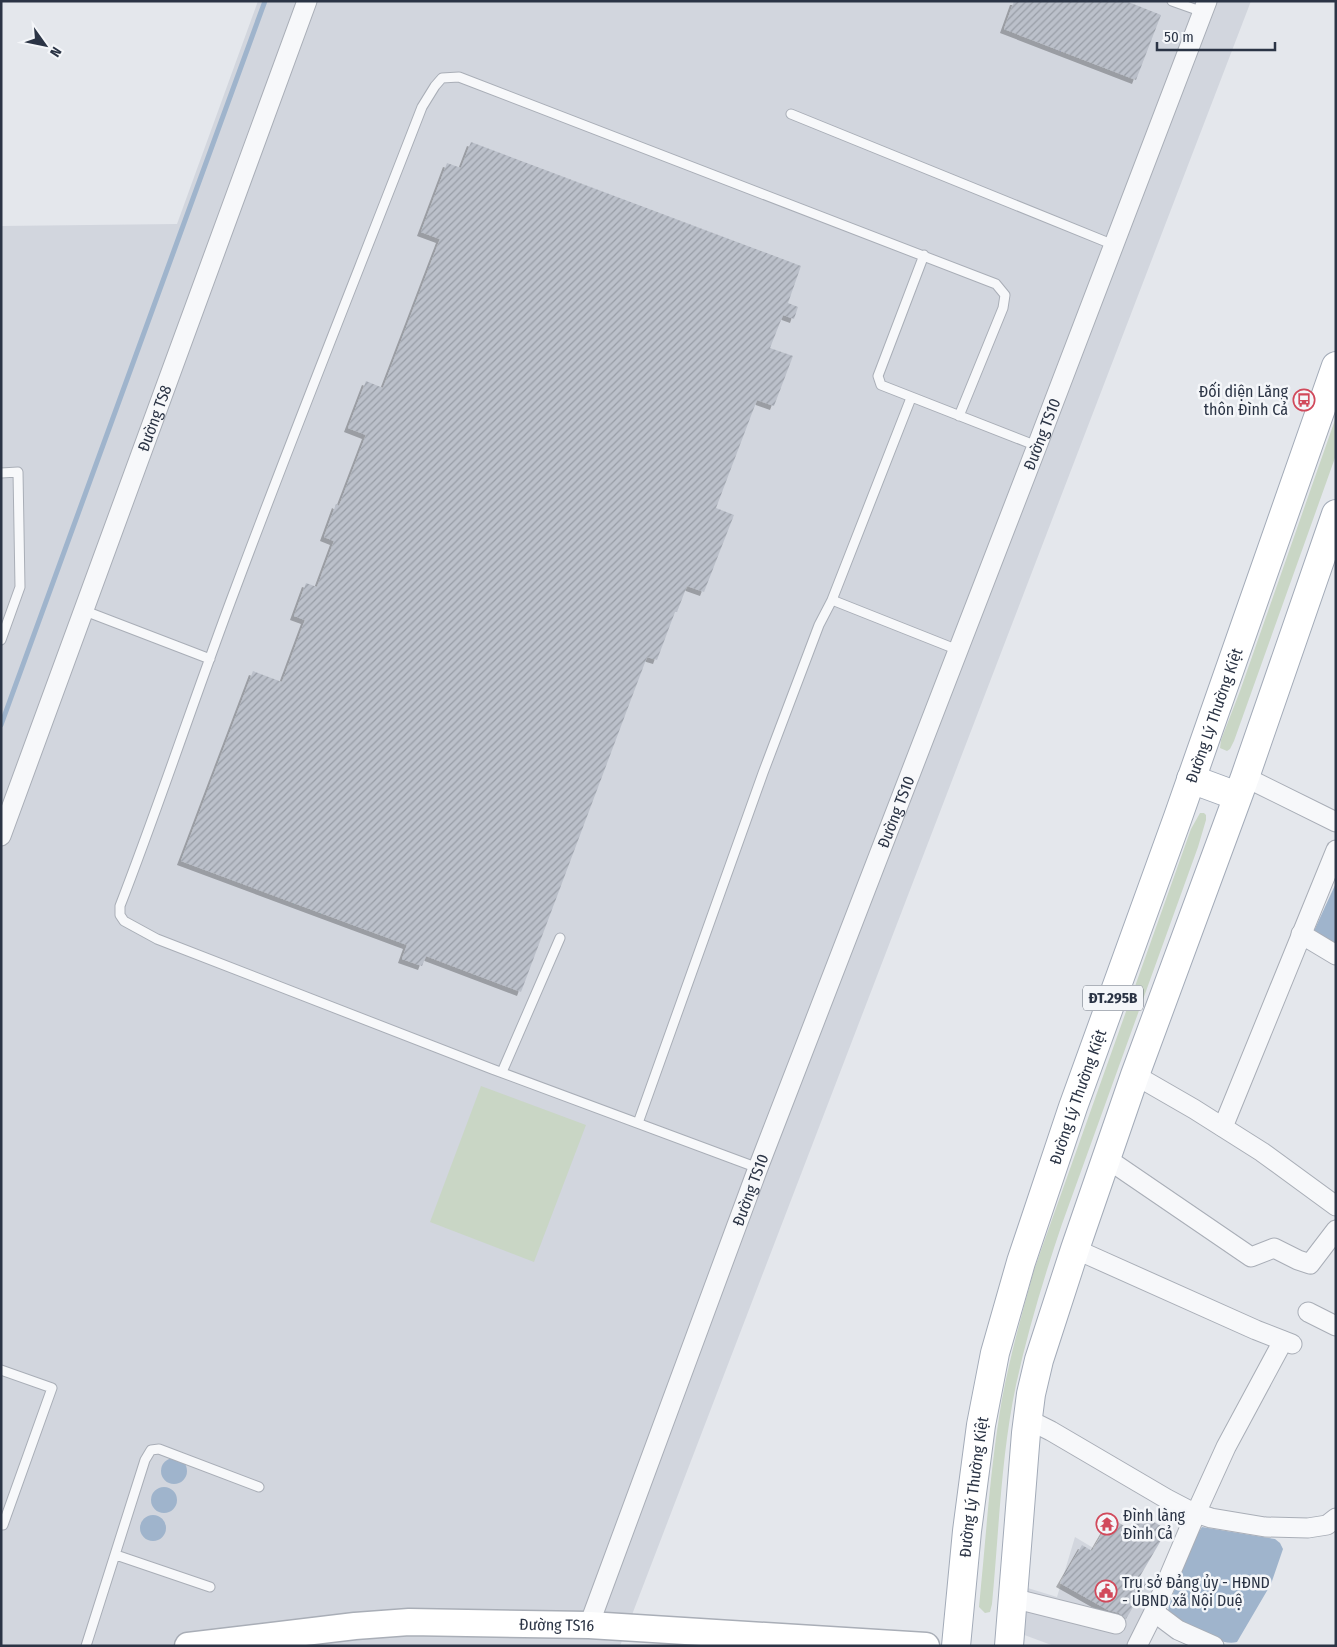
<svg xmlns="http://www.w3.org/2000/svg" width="1337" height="1647" font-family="'Fira Sans Condensed',sans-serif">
<defs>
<pattern id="building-hatch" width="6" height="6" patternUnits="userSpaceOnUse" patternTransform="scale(1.25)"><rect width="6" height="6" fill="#bbc0ca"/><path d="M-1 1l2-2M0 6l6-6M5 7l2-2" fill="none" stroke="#989da6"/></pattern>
<filter id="shadow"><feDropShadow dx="-4" dy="4" stdDeviation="0" flood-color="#0004"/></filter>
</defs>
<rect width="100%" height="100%" fill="#e4e7ec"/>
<!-- built -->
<path fill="#d2d6de" d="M 258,1 L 1251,1 L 620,1646 L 1,1646 L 1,226 L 177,224 Z
M 1075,1537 L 1155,1585 L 1132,1646 L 1054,1646 L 1019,1633 L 1018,1585 L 1057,1597 Z"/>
<!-- green -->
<path fill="#c9d6c5" d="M 1336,417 L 1336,455 L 1234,741 L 1230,749 L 1227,751 L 1220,748 L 1221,740 L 1240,691 Z
M 1200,813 L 1204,813 L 1206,815 L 1206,820 L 1198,847 L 1062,1224 C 1044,1277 1028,1330 1016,1385 C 1001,1456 999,1531 992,1604 L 990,1612 L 985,1613 L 979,1607 C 986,1538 990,1468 1002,1399 C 1010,1356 1022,1313 1034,1270 L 1191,829 Z
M 481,1086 L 586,1125 L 534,1262 L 430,1222 Z"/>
<!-- water -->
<path fill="#9fb4cc" d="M 1336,883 L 1336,947 L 1313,933 Z
M161 1471a13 13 0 1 1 26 0a13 13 0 1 1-26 0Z
M151 1500a13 13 0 1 1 26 0a13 13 0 1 1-26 0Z
M140 1528a13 13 0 1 1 26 0a13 13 0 1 1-26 0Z
M 1202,1527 L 1275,1539 L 1280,1543 L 1283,1549 L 1271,1584 L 1237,1642 C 1219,1647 1182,1624 1168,1612 L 1169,1604 L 1194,1539 Z"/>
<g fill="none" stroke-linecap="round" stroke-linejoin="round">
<!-- stream -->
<path stroke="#9fb4cc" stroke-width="5" d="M 1,725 L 265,1"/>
</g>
<!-- building -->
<path fill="url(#building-hatch)" filter="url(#shadow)" d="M 1014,1 L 1126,1 L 1161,15 L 1136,80 L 1004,29 Z
M 471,142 L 801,266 L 788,303 L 798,307 L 794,319 L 783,315 L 770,348 L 793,356 L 774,406 L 757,400 L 716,508 L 734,515 L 704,592 L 687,586 L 677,612 L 675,612 L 657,660 L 647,657 L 521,992 L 426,956 L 422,966 L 402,959 L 407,945 L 181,861 L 253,671 L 282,682 L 305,620 L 294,616 L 306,583 L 317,587 L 334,541 L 324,537 L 336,504 L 339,506 L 366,435 L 348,428 L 366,381 L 383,388 L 440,239 L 421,232 L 447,163 L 461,168 Z
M 1140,1513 L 1167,1530 L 1139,1578 L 1147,1583 L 1126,1619 L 1119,1613 L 1108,1610 L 1060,1583 L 1082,1545 L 1092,1551 L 1111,1518 L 1131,1530 Z"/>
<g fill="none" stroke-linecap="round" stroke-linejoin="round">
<!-- lane casing -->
<g stroke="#a9aeb7" stroke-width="11">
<path id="lane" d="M 1172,1 L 1203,12
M 791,114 L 1114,245
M 924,255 L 878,376 L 881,385 L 1037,446
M 1,473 L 18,472 L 20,587 L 1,640
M 832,600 L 911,398
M 85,611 L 210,659
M 502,1072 L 560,938
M 638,1123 L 763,773 L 819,625 L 832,600 L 958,650
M 758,1168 L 492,1069 L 157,939 L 124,921 L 120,915 L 120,906 C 161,800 196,693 236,587 C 296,426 360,267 422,107 L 435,86 L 442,78 L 459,77 L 996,284 L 1005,295 L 1003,308 L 959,416
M 1,1370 L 52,1388 L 3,1525 L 1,1525
M 116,1555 L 210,1587
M 86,1646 L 145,1460 L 151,1450 L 159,1449 L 259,1487"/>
</g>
<!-- street casing -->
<g stroke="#a9aeb7" stroke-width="21">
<g id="street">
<path d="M 1245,777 L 1336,822"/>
<path id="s1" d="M 1,836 L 307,1"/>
<path d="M 1301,934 L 1336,955"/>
<path d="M 1135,1075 L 1194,1109 L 1262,1152 L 1336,1206"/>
<path d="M 1223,1127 L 1336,850"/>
<path d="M 1106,1158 L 1251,1257 L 1274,1248 L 1298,1260 L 1310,1264 L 1336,1230"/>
<path d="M 1075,1249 L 1256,1330 L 1292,1344"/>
<path d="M 1308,1312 L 1336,1326"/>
<path d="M 1027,1419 L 1051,1431 L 1167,1499 L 1190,1511 L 1211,1518 L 1265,1527 L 1308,1528 L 1327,1525 L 1336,1518"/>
<path d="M 1012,1598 L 1116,1624"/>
<path id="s2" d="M 589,1625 L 758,1168 L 1037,446 L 1207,1"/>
<path d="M 1137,1646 L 1154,1612"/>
<path d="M 1214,1646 L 1178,1630 L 1154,1612 L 1196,1513 L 1226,1447 L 1283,1341"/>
</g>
</g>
<!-- secondary casing -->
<g stroke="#a9aeb7" stroke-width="29">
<g id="secondary">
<path id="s3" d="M 188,1646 L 355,1626 L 409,1622 L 589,1625 L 926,1646"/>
</g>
</g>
<!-- primary casing -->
<g stroke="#a3abb8" stroke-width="30">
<g id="primary">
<path d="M 1191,779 L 1237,796"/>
<path id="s4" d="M 956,1646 L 967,1531 L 981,1425 L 995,1353 L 1021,1262 L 1073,1107 L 1178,817 L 1336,366"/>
<path d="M 1009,1646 L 1026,1433 L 1031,1394 L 1039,1360 L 1075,1249 L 1135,1075 L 1245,777 L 1336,514"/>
</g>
</g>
<!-- lane -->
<use href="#lane" stroke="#f7f8fa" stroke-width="9"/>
<!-- street -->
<use href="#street" stroke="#f7f8fa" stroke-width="19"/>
<!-- secondary -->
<use href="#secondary" stroke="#fff" stroke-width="26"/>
<!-- primary -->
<use href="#primary" stroke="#fff" stroke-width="28"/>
</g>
<!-- icons -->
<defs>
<g id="bus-ring" transform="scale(1.125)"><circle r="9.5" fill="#f4f6f9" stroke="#d1495b" stroke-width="1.5"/><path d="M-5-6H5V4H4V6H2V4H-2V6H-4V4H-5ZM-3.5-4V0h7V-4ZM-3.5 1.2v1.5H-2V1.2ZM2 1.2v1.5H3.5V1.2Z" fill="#d1495b"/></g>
<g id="temple-ring" transform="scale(1.125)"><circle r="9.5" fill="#f4f6f9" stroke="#d1495b" stroke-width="1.5"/><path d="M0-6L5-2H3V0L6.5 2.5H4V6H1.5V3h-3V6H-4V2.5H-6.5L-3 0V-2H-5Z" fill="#d1495b"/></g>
<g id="civic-ring" transform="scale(1.125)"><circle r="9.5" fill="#f4f6f9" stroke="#d1495b" stroke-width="1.5"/><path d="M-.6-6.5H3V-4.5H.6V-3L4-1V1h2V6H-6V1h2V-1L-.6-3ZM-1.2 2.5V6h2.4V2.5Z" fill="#d1495b"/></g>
</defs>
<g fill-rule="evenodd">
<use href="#bus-ring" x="1304" y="400"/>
<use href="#temple-ring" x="1107" y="1524"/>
<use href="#civic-ring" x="1106" y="1591"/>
</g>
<g text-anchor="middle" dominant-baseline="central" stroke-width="5" stroke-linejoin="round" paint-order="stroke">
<!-- shield labels -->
<rect fill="#f4f6f9" stroke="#676e7b" stroke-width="1" x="1083" y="985.5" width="60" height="25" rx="4"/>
<g font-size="15" font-weight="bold" fill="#2b3445">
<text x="1113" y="998">ĐT.295B</text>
</g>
<!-- poi labels -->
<g font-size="16" fill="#2b3445" stroke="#f4f6f9" text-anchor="start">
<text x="1288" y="391" text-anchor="end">Đối diện Lăng<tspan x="1288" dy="18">thôn Đình Cả</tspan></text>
<text x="1123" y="1515">Đình làng<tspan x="1123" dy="18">Đình Cả</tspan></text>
<text x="1122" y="1582">Trụ sở Đảng ủy - HĐND<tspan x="1122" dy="18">- UBND xã Nội Duệ</tspan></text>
</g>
<!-- street labels -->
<g font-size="16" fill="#2b3445" stroke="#f4f6f9">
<text stroke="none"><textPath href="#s1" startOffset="445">Đường TS8</textPath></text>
<text stroke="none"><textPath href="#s2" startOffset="1274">Đường TS10</textPath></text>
<text stroke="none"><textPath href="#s4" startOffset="970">Đường Lý Thường Kiệt</textPath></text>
<text stroke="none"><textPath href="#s2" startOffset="869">Đường TS10</textPath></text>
<text stroke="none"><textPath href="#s4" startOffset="565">Đường Lý Thường Kiệt</textPath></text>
<text stroke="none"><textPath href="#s2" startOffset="464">Đường TS10</textPath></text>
<text stroke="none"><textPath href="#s4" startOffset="160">Đường Lý Thường Kiệt</textPath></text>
<text stroke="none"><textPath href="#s3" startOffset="370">Đường TS16</textPath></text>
</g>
</g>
<!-- border -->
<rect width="1337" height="1647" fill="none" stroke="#2b3445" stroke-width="5"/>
<!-- north arrow -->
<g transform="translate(45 45) rotate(123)" stroke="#f4f6f9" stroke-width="4" paint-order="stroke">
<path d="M0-4L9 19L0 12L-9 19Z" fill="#2b3445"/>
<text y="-8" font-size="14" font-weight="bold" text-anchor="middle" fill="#2b3445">N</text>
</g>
<!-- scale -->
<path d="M1157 42v8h118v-8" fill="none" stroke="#2b3445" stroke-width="2.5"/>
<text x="1164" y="42" font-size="15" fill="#2b3445" stroke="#f4f6f9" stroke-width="4" paint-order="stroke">50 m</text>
</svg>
